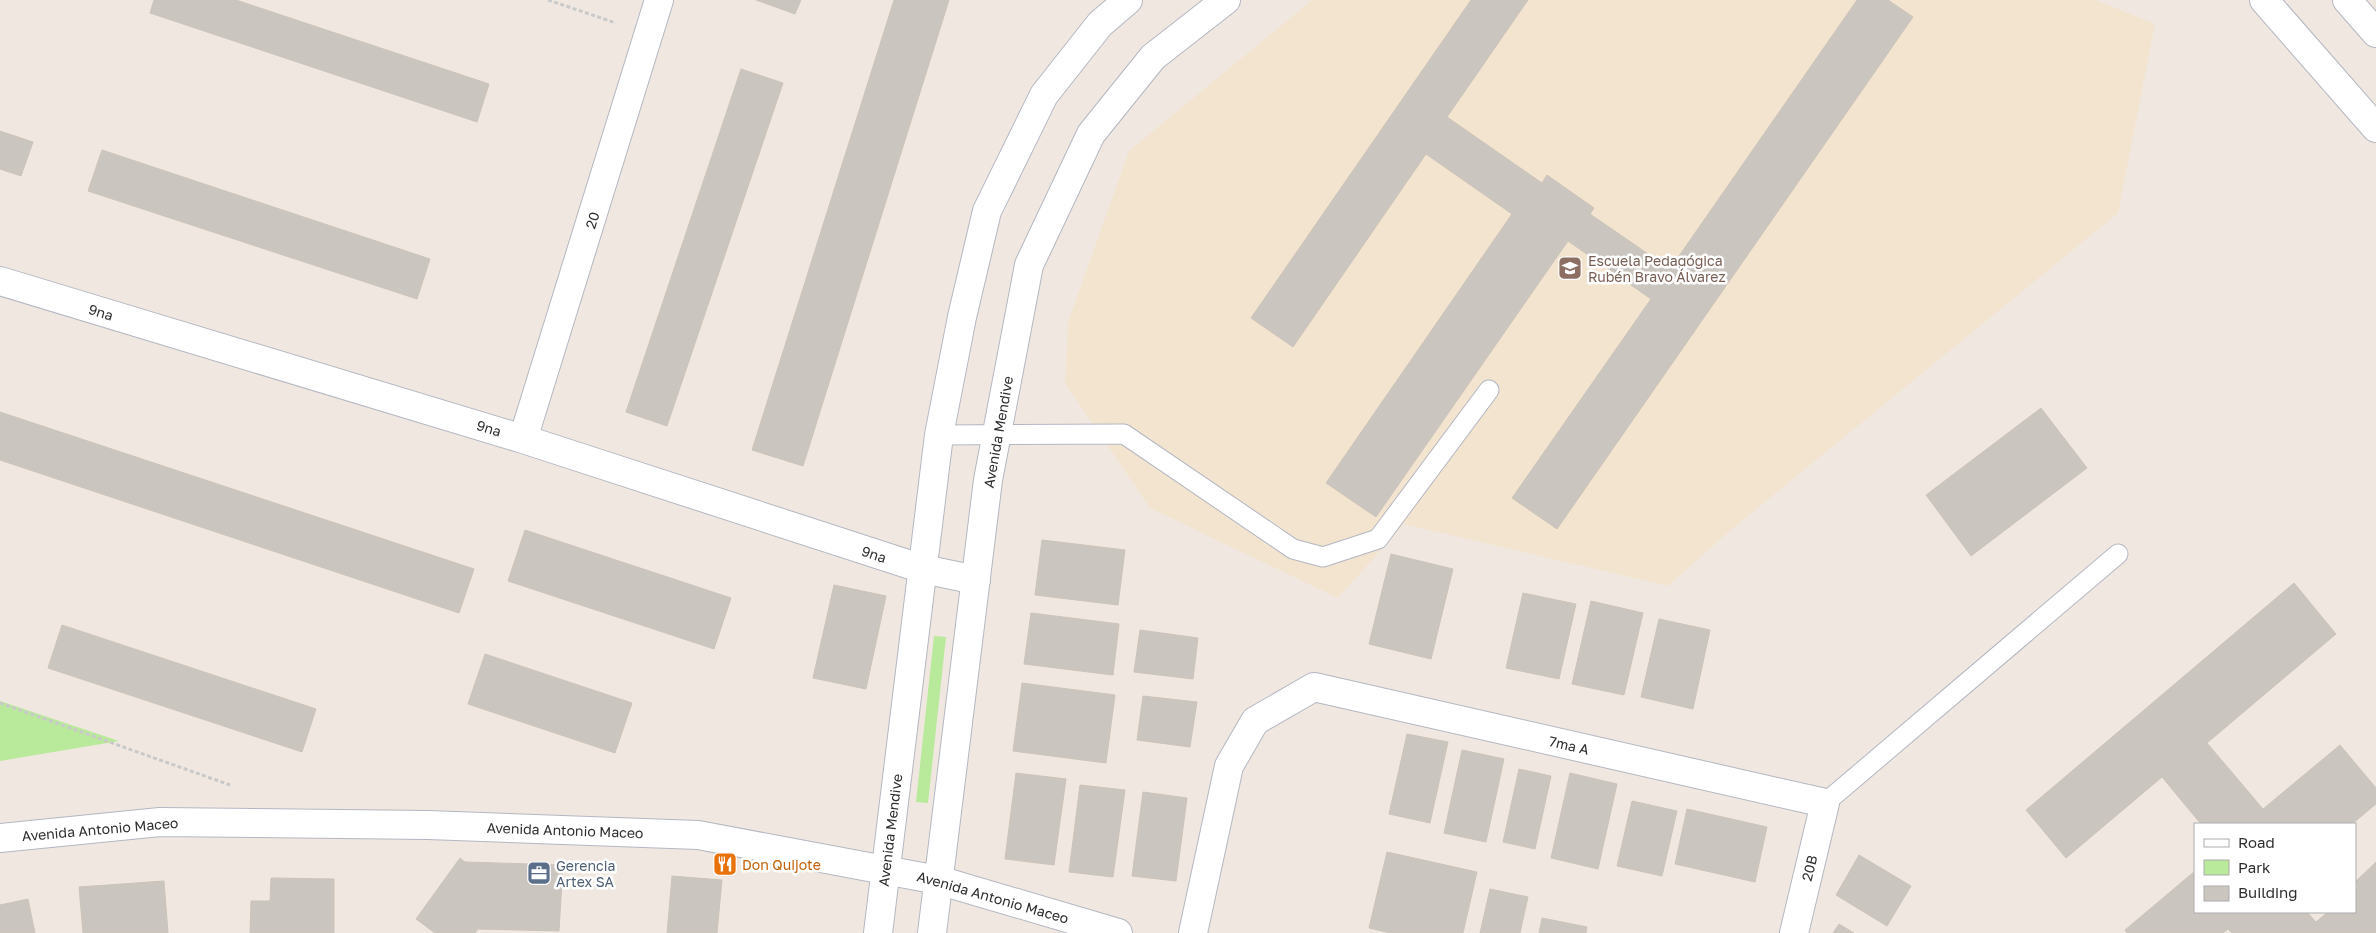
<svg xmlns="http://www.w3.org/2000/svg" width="2376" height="933" font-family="'Golos Text',sans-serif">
<rect width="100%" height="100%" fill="#f0e8e0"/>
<!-- education -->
<path fill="#f2e4cf" d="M 1312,0 L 2096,0 L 2155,24 L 2118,213 L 1732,529 L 1668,586 L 1404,524 L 1338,598 L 1150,508 L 1065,383 L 1068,322 L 1129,151 Z"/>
<!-- green -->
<path fill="#b9e99a" d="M 934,636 L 946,637 L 928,803 L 916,802 Z
M 0,701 L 119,741 L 0,761 Z"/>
<!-- building -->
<path fill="#cbc5bf" stroke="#ccc4b9" d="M 154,0 L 236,0 L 489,84 L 477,122 L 150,13 Z
M 756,0 L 801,0 L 795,14 Z
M 894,0 L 949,0 L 803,466 L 752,450 Z
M 1471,0 L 1528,0 L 1447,117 L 1542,183 L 1547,175 L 1594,208 L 1590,214 L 1670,269 L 1857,0 L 1888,0 L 1913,17 L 1557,529 L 1512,498 L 1651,299 L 1568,241 L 1376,517 L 1326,483 L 1512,214 L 1426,154 L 1293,347 L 1251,318 Z
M 741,69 L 783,83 L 667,426 L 626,412 Z
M 0,131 L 33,142 L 21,176 L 0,169 Z
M 102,150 L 430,259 L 417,299 L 88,191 Z
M 2041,408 L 2087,468 L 1971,556 L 1926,495 Z
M 0,412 L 474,569 L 459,613 L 0,460 Z
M 525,530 L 731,598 L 714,649 L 508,581 Z
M 1042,540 L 1125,550 L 1118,605 L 1035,595 Z
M 1391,554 L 1453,569 L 1431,659 L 1369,644 Z
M 2294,583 L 2336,634 L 2207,743 L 2263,809 L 2340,745 L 2376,788 L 2376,804 L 2352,824 L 2201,824 L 2162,777 L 2066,858 L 2026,810 Z
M 834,585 L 886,596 L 866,689 L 813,678 Z
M 1523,593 L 1576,604 L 1559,679 L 1506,668 Z
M 1591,601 L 1643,613 L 1624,695 L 1572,684 Z
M 1031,613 L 1119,624 L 1113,675 L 1024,664 Z
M 1659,619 L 1710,630 L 1693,709 L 1641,697 Z
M 62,625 L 316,709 L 302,752 L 48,668 Z
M 1140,630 L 1198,638 L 1193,679 L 1134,672 Z
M 485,654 L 632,703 L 615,753 L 468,704 Z
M 1022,683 L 1115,695 L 1106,763 L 1013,751 Z
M 1143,696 L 1197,702 L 1190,747 L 1137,740 Z
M 1407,734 L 1448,742 L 1430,823 L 1389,814 Z
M 1462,750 L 1504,759 L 1486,842 L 1444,833 Z
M 1519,769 L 1551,776 L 1535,849 L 1503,842 Z
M 1016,773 L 1066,779 L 1054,865 L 1005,859 Z
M 1570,773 L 1617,784 L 1598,869 L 1551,858 Z
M 1080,785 L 1125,790 L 1113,877 L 1069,872 Z
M 1143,792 L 1187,798 L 1176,881 L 1132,876 Z
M 1632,801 L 1677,811 L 1662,876 L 1617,866 Z
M 1687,809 L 1767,827 L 1755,882 L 1675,864 Z
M 1387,852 L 1477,872 L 1463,933 L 1390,933 L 1369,928 Z
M 1859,855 L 1911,886 L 1887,926 L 1836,895 Z
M 460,858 L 465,862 L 563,865 L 559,931 L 478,929 L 475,933 L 435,933 L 416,919 Z
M 2376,862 L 2376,933 L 2232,933 L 2228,929 L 2223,933 L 2127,933 L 2125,930 L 2195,871 L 2195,912 L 2307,912 L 2316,922 L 2328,912 L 2355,912 L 2355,889 L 2358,887 L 2355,882 Z
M 672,876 L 722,880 L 717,933 L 667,933 Z
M 271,878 L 334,879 L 334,933 L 250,933 L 251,901 L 270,901 Z
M 164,881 L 168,933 L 83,933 L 79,887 Z
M 1490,889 L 1528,897 L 1520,933 L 1480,933 Z
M 28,899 L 35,933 L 0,933 L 0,905 Z
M 1542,918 L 1587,927 L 1586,933 L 1539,933 Z
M 1839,924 L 1854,933 L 1833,933 Z"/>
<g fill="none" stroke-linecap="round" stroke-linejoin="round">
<!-- lane casing -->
<g stroke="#b4b7c2" stroke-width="21">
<path id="lane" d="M 939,435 L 1124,434 L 1293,549 L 1323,557 L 1378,539 L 1489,390
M 1825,803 L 2118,554"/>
</g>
<!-- street casing -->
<g stroke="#b4b7c2" stroke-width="30">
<path id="street" d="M 0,281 L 523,439 L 923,569 L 976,580
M 523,439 L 659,0
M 1193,933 L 1229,766 L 1255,721 L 1314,687 L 1825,803 L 1794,933"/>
</g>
<!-- secondary casing -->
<g stroke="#b4b7c2" stroke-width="30">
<path id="secondary" d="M 2264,0 L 2376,128
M 2347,0 L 2376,33
M 0,838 L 160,822 L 428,825 L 698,835 L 938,880 L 1118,933
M 878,933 L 939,435 L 962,317 L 987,211 L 1044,95 L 1100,24 L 1128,0
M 932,933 L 988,480 L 1029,265 L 1091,134 L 1153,57 L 1226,0"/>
</g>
<!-- path -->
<path stroke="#c9c9c9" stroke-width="3" stroke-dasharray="4 2.5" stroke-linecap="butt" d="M 548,0 L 616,23
M 0,703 L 230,785"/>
<!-- lane -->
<use href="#lane" stroke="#fff" stroke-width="19"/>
<!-- street -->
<use href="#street" stroke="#fff" stroke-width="28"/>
<!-- secondary -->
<use href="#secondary" stroke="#fff" stroke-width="28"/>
</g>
<!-- icons -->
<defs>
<g id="school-square" transform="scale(1.25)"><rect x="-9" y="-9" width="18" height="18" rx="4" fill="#8d6e63" stroke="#fff"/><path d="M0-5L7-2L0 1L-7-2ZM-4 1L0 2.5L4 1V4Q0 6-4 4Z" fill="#fff"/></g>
<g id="restaurant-square" transform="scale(1.25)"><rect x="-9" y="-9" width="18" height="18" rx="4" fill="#e8710a" stroke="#fff"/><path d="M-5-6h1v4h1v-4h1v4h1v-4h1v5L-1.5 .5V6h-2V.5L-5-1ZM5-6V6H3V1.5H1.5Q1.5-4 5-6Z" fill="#fff"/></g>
<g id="office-square" transform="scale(1.25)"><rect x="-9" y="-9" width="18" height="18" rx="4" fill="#5c6f8a" stroke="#fff"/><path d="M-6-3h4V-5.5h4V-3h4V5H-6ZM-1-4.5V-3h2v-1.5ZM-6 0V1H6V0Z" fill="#fff"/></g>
</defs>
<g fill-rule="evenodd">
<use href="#school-square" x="1570" y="268"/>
<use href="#restaurant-square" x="725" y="864"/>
<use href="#office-square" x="539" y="873"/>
</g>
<g text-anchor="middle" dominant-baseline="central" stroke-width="5" stroke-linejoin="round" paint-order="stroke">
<!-- street labels -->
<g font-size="14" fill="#2e2e2e" stroke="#fff">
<text transform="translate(592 220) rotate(-73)">20</text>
<text transform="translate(101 312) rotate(17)">9na</text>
<text transform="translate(489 428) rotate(17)">9na</text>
<text transform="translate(998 432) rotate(-80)">Avenida Mendive</text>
<text transform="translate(874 554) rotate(18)">9na</text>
<text transform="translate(1569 745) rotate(13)">7ma A</text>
<text transform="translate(100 829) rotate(-5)">Avenida Antonio Maceo</text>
<text transform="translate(565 830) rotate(2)">Avenida Antonio Maceo</text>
<text transform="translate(890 830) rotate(-83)">Avenida Mendive</text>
<text transform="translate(1809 868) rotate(-76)">20B</text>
<text transform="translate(993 897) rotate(16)">Avenida Antonio Maceo</text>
</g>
<!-- education labels -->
<g font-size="14" fill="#785e54" stroke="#fff" text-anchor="start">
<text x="1588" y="260">Escuela Pedagógica<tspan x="1588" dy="16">Rubén Bravo Álvarez</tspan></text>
</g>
<!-- food labels -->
<g font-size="14" fill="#c56008" stroke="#fff" text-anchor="start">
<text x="742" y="864">Don Quijote</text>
</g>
<!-- service labels -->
<g font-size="14" fill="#4e5e75" stroke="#fff" text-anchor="start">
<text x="556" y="865">Gerencia<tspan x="556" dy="16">Artex SA</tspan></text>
</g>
</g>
<!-- legend -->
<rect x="2194" y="823" width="162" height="90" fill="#ffffff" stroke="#ababab"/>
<rect x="2204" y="839" width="25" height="8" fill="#ffffff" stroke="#ababab"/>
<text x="2238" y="848" font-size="15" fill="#2e2e2e">Road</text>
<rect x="2204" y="860" width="25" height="15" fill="#b9e99a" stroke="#ababab"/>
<text x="2238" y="873" font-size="15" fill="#2e2e2e">Park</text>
<rect x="2204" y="886" width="25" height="15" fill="#cbc5bf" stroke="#ababab"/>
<text x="2238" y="898" font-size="15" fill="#2e2e2e">Building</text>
</svg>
